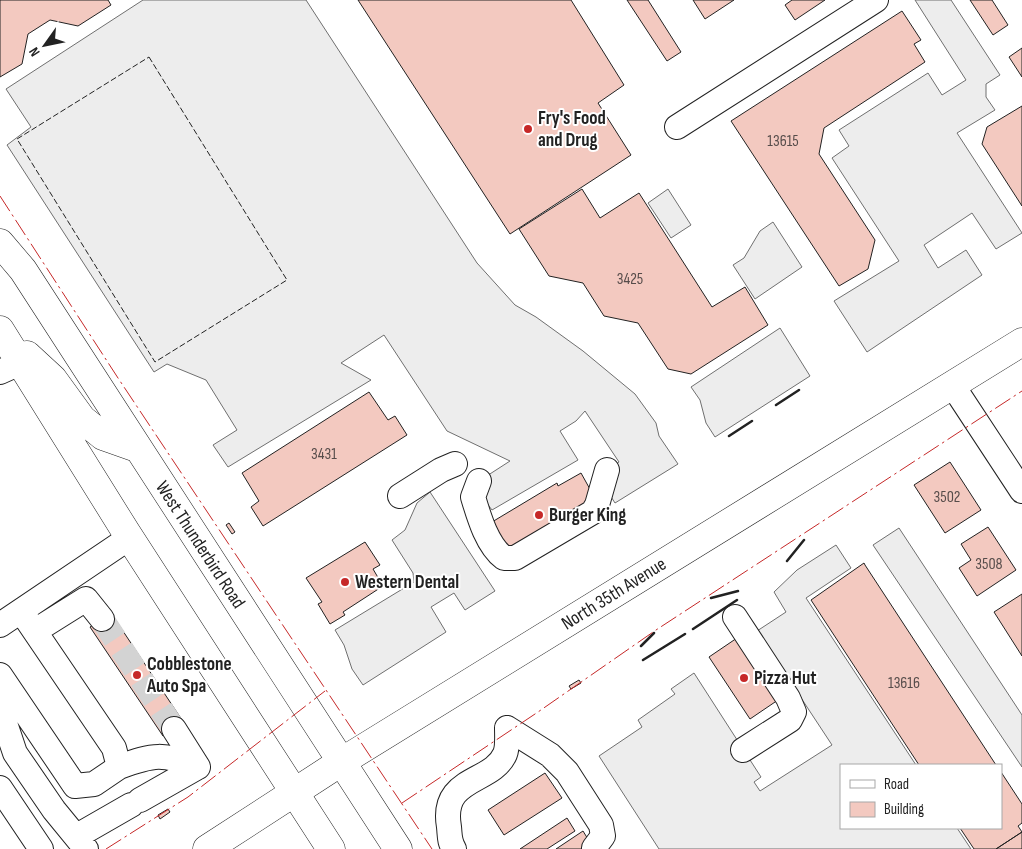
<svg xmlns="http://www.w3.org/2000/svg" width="1022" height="849" font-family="'Sofia Sans Condensed',sans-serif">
<rect width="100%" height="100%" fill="#fff"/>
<!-- parking -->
<path fill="#ededed" stroke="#6f6f6f" d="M 143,0 L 306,0 L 477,263 L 515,305 L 536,317 L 583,351 L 635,394 L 656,423 L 659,436 L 678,464 L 615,503 L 603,484 L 607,470 L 619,462 L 585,411 L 576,421 L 560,431 L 578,460 L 492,510 L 476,489 L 479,481 L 510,461 L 447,431 L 384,335 L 341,363 L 371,380 L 228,467 L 213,445 L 237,430 L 206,380 L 167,364 L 154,372 L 7,145 L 31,127 L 6,89 Z
M 915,0 L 951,0 L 1000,75 L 986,84 L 986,97 L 995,110 L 957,133 L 1022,233 L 996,249 L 972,213 L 924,245 L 938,268 L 966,250 L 982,275 L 867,352 L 834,301 L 899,261 L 832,158 L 849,146 L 839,130 L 928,73 L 942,95 L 966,80 Z
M 668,189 L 691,225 L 671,238 L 648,203 Z
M 773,222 L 802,267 L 755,299 L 733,265 L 744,258 L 760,231 Z
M 780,328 L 810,376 L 715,437 L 706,423 L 700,400 L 691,387 Z
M 430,492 L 495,591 L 465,610 L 454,593 L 431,607 L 446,632 L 363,685 L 352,669 L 344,645 L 335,630 L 414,582 L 413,573 L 392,540 L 405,530 L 417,503 Z
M 899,528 L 1022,715 L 1022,767 L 873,545 Z
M 836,545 L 851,568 L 806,598 L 916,765 L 841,765 L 841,828 L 957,828 L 971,849 L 659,849 L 599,756 L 642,727 L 638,720 L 675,694 L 671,689 L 694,673 L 761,777 L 754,782 L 760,791 L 832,745 L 757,631 L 786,612 L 774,592 L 797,570 Z"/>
<!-- building -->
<path fill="#f3c9c0" stroke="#222" d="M 0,0 L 108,0 L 111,5 L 78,26 L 50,20 L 28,34 L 22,64 L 0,77 Z
M 358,0 L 571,0 L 624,85 L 598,103 L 631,155 L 510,234 Z
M 627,0 L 648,0 L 681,52 L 667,61 Z
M 693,0 L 734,0 L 705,19 Z
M 792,0 L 825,0 L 795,20 L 785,5 Z
M 970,0 L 992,0 L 1008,25 L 993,35 Z
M 902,11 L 921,40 L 914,44 L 925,62 L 824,128 L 819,154 L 875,240 L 868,269 L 839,286 L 731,121 Z
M 1022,48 L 1022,77 L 1009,57 Z
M 1022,106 L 1022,206 L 982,144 L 987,127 Z
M 582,189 L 600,218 L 639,193 L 712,307 L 745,287 L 768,325 L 691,374 L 668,369 L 638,323 L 604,316 L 583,283 L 549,276 L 519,229 Z
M 369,392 L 388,420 L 395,416 L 407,435 L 263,526 L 251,507 L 259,501 L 242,473 Z
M 950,462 L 981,510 L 945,533 L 914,485 Z
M 581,473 L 591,491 L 586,508 L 511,553 L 492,522 L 557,483 L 558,486 Z
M 229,523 L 235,532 L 232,534 L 226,525 Z
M 988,527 L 1016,570 L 977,596 L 959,568 L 971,560 L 961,544 Z
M 365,542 L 380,565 L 373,569 L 383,586 L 343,612 L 345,615 L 330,624 L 318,604 L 322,602 L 306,578 Z
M 864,563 L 865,565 L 996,765 L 919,765 L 811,600 Z
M 1022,594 L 1022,656 L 994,612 Z
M 111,613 L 184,723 L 163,736 L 90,627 Z
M 737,638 L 778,700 L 750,719 L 709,657 Z
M 579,680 L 581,683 L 571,689 L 569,686 Z
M 1001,772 L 1022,804 L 1022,823 L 1018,826 L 1022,832 L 996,849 L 974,849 L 960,828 L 1001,828 Z
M 545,773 L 562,798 L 504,835 L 488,810 Z
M 168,809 L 170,812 L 160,819 L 158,815 Z
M 567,818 L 575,831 L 547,849 L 520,849 Z
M 583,831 L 594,849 L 556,849 Z
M 1022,832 L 1022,849 L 996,849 Z"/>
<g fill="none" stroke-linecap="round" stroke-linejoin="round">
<!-- minor-tunnel -->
<path stroke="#d3d3d3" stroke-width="24" stroke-dasharray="24 12" stroke-linecap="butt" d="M 102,619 L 174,729"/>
<!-- minor casing -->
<g stroke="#222" stroke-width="26">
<path id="minor" d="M 677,127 L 876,0
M 0,372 L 20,363
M 953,386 L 1022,491
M 479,481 L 473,497 C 479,517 487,545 504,558 L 515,558 L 593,512 L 597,505 L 607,470
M 400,496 L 441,470 L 455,464
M 735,617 L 788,698 L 794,712 L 790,720 L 743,750
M 0,625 L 129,538
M 35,631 L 86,599 L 102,619
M 0,675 L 75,786 L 94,784 L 119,767 L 114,748 L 21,611
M 0,708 L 15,753 L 54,810 L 86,849
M 507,728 L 550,755 L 567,772 L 601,825 L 603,836 L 594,848
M 174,729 L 198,767
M 119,767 C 155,754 162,753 198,767
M 0,788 L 41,849
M 140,800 L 198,767
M 77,836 L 131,805
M 454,849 C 449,841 450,836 449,827 C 440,776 492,784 505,754 C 508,747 507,736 507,728"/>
</g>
<!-- major casing -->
<g stroke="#222" stroke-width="29">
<path id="major" d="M 0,243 L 23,270 L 398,849
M 0,330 L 126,532 L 331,849
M 27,355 L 53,379 L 82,419 L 103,436 L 137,448
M 207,849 L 341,762 L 1022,342"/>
</g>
<!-- minor -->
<use href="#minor" stroke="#fff" stroke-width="24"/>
<!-- major -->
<use href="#major" stroke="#fff" stroke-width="28"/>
<!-- fence -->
<path stroke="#222" stroke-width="1" stroke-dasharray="6 2.5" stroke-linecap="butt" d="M 149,57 L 287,280 L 155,362 L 17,139 Z"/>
<!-- wall -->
<path stroke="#222" stroke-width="2.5" d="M 776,405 L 799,390
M 729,436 L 752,421
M 787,561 L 804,540
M 711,598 L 738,591
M 693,629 L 737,600
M 641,646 L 654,633
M 643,660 L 685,634"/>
<!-- power -->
<path stroke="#c62828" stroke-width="1" stroke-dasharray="18 4 2.5 4" stroke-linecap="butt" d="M 0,196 L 118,378 L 432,849
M 402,803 L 538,712 L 656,630 L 1022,391
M 106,849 L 188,797 L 325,691"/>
</g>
<!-- markers -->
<g fill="#c62828" stroke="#fff" stroke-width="2">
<circle cx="528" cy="129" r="5"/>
<circle cx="539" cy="515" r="5"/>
<circle cx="345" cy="582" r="5"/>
<circle cx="137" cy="675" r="5"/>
<circle cx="744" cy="678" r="5"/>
</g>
<g text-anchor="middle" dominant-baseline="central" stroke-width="4" stroke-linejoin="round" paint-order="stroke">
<!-- number labels -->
<g font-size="16" fill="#564c4a">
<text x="783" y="141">13615</text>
<text x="630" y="279">3425</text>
<text x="324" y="454">3431</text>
<text x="947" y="497">3502</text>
<text x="989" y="564">3508</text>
<text x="904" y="683">13616</text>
</g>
<!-- poi labels -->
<g font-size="19" font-weight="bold" fill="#222" stroke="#fff" text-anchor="start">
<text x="538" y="118">Fry's Food<tspan x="538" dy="22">and Drug</tspan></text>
<text x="549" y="515">Burger King</text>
<text x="355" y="582">Western Dental</text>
<text x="147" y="664">Cobblestone<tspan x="147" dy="22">Auto Spa</tspan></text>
<text x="754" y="678">Pizza Hut</text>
</g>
<!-- street labels -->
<g font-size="19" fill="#222" stroke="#fff">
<text transform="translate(200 545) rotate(57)">West Thunderbird Road</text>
<text transform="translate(614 594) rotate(-32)">North 35th Avenue</text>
</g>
</g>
<!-- legend -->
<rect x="840" y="764" width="162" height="65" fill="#ffffff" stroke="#a7a7a7"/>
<rect x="850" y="780" width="25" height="8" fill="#ffffff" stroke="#a7a7a7"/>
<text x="884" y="789" font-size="15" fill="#222222">Road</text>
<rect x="850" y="802" width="25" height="15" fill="#f3c9c0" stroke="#a7a7a7"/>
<text x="884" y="814" font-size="15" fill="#222222">Building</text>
<!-- north arrow -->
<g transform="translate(45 45) rotate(237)" stroke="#ffffff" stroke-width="4" paint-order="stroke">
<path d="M0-4L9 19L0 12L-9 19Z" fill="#222222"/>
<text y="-8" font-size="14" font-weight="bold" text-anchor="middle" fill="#222222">N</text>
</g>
</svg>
